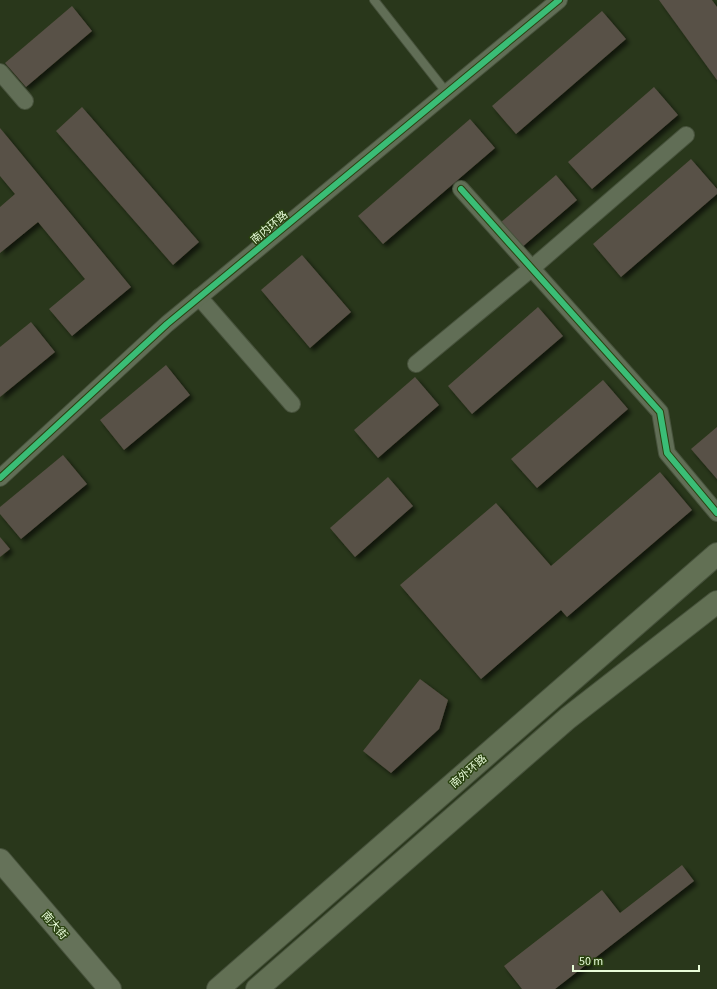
<svg xmlns="http://www.w3.org/2000/svg" width="717" height="989" viewBox="0 0 717 989" font-family="'Source Sans 3','Noto Sans SC',sans-serif">
<style>
.building{fill:#595146;filter:url(#shadow)}
.lines{fill:none;stroke-linecap:round;stroke-linejoin:round}
.service-casing{stroke:#47523c;stroke-width:10}
.minor-casing{stroke:#47523c;stroke-width:18}
.secondary-casing{stroke:#47523c;stroke-width:24}
.trunk-casing{stroke:#47523c;stroke-width:24}
.service{stroke:#616e56;stroke-width:8}
.minor{stroke:#616e56;stroke-width:16}
.secondary{stroke:#657259;stroke-width:22}
.trunk{stroke:#627054;stroke-width:22}
.cycleway-casing{stroke:#2a4210;stroke-width:8}
.cycleway{stroke:#3abd76;stroke-width:6}
.labels{text-anchor:middle;stroke-width:3;stroke-linejoin:round;paint-order:stroke}
.street-label{font-size:11px;fill:#e8fcd9;stroke:#2a4210}
</style>
<defs>
<filter id="shadow"><feDropShadow dx="3.5" dy="3.5" stdDeviation="2" flood-color="#0009"/></filter>
</defs>
<rect width="100%" height="100%" fill="#29371b"/>
<g class="building">
<path d="M 659,0 L 712,0 L 717,7 L 717,80 Z"/>
<path d="M 72,6 L 92,31 L 26,87 L 5,63 Z"/>
<path d="M 602,11 L 626,39 L 516,134 L 492,106 Z"/>
<path d="M 654,87 L 678,115 L 592,189 L 568,162 Z"/>
<path d="M 82,107 L 199,242 L 173,265 L 56,131 Z"/>
<path d="M 470,119 L 495,148 L 383,244 L 358,216 Z"/>
<path d="M 0,128 L 131,287 L 72,336 L 49,309 L 85,279 L 38,222 L 0,253 L 0,207 L 15,194 L 0,176 Z"/>
<path d="M 691,159 L 717,189 L 717,194 L 621,277 L 593,244 Z"/>
<path d="M 556,175 L 577,200 L 521,248 L 500,223 Z"/>
<path d="M 302,255 L 351,312 L 310,348 L 261,290 Z"/>
<path d="M 538,307 L 563,336 L 472,414 L 448,386 Z"/>
<path d="M 31,322 L 55,352 L 0,397 L 0,347 Z"/>
<path d="M 166,365 L 190,395 L 124,450 L 100,420 Z"/>
<path d="M 415,377 L 439,405 L 378,458 L 354,430 Z"/>
<path d="M 603,380 L 628,409 L 537,488 L 511,459 Z"/>
<path d="M 717,427 L 717,479 L 691,449 Z"/>
<path d="M 63,455 L 87,484 L 21,539 L 0,514 L 0,507 Z"/>
<path d="M 660,472 L 692,510 L 567,617 L 561,610 L 481,679 L 400,585 L 496,503 L 551,566 Z"/>
<path d="M 388,477 L 413,506 L 355,557 L 330,528 Z"/>
<path d="M 0,537 L 10,549 L 0,557 Z"/>
<path d="M 420,679 L 448,700 L 439,729 L 391,773 L 363,751 Z"/>
<path d="M 682,865 L 694,881 L 555,989 L 522,989 L 504,966 L 602,890 L 620,913 Z"/>
</g>
<g class="lines">
<g class="service-casing">
<path id="service" d="M 374,0 L 447,93"/>
</g>
<g class="minor-casing">
<g id="minor">
<path d="M 0,72 L 25,101"/>
<path d="M 461,189 L 660,412 L 667,453 L 717,513"/>
<path d="M 199,297 L 292,404"/>
<path d="M 416,364 L 532,268 L 686,135"/>
<path d="M 0,478 L 167,324 L 559,0"/>
</g>
</g>
<g class="secondary-casing">
<path id="secondary" d="M 0,860 L 110,989"/>
</g>
<g class="trunk-casing">
<g id="trunk">
<path d="M 218,989 L 717,554"/>
<path d="M 257,989 L 568,718 L 717,602"/>
</g>
</g>
<use href="#service" class="service"/>
<use href="#minor" class="minor"/>
<use href="#secondary" class="secondary"/>
<use href="#trunk" class="trunk"/>
<g class="cycleway-casing">
<g id="cycleway">
<path d="M 461,189 L 660,412 L 667,453 L 717,513"/>
<path d="M 0,478 L 167,324 L 559,0"/>
</g>
</g>
<use href="#cycleway" class="cycleway"/>
</g>
<g class="labels">
<g class="street-label">
<text transform="translate(269 227) rotate(-40)" y="4">南内环路</text>
<text transform="translate(468 771) rotate(-41)" y="4">南外环路</text>
<text transform="translate(55 925) rotate(49)" y="4">南大街</text>
</g>
</g>
<path d="M573 965v6h126v-6" fill="none" stroke="#e8fcd9" stroke-width="2"/>
<text x="579" y="965" font-size="12" fill="#e8fcd9" stroke="#2a4210" stroke-width="3" paint-order="stroke">50 m</text>
</svg>
